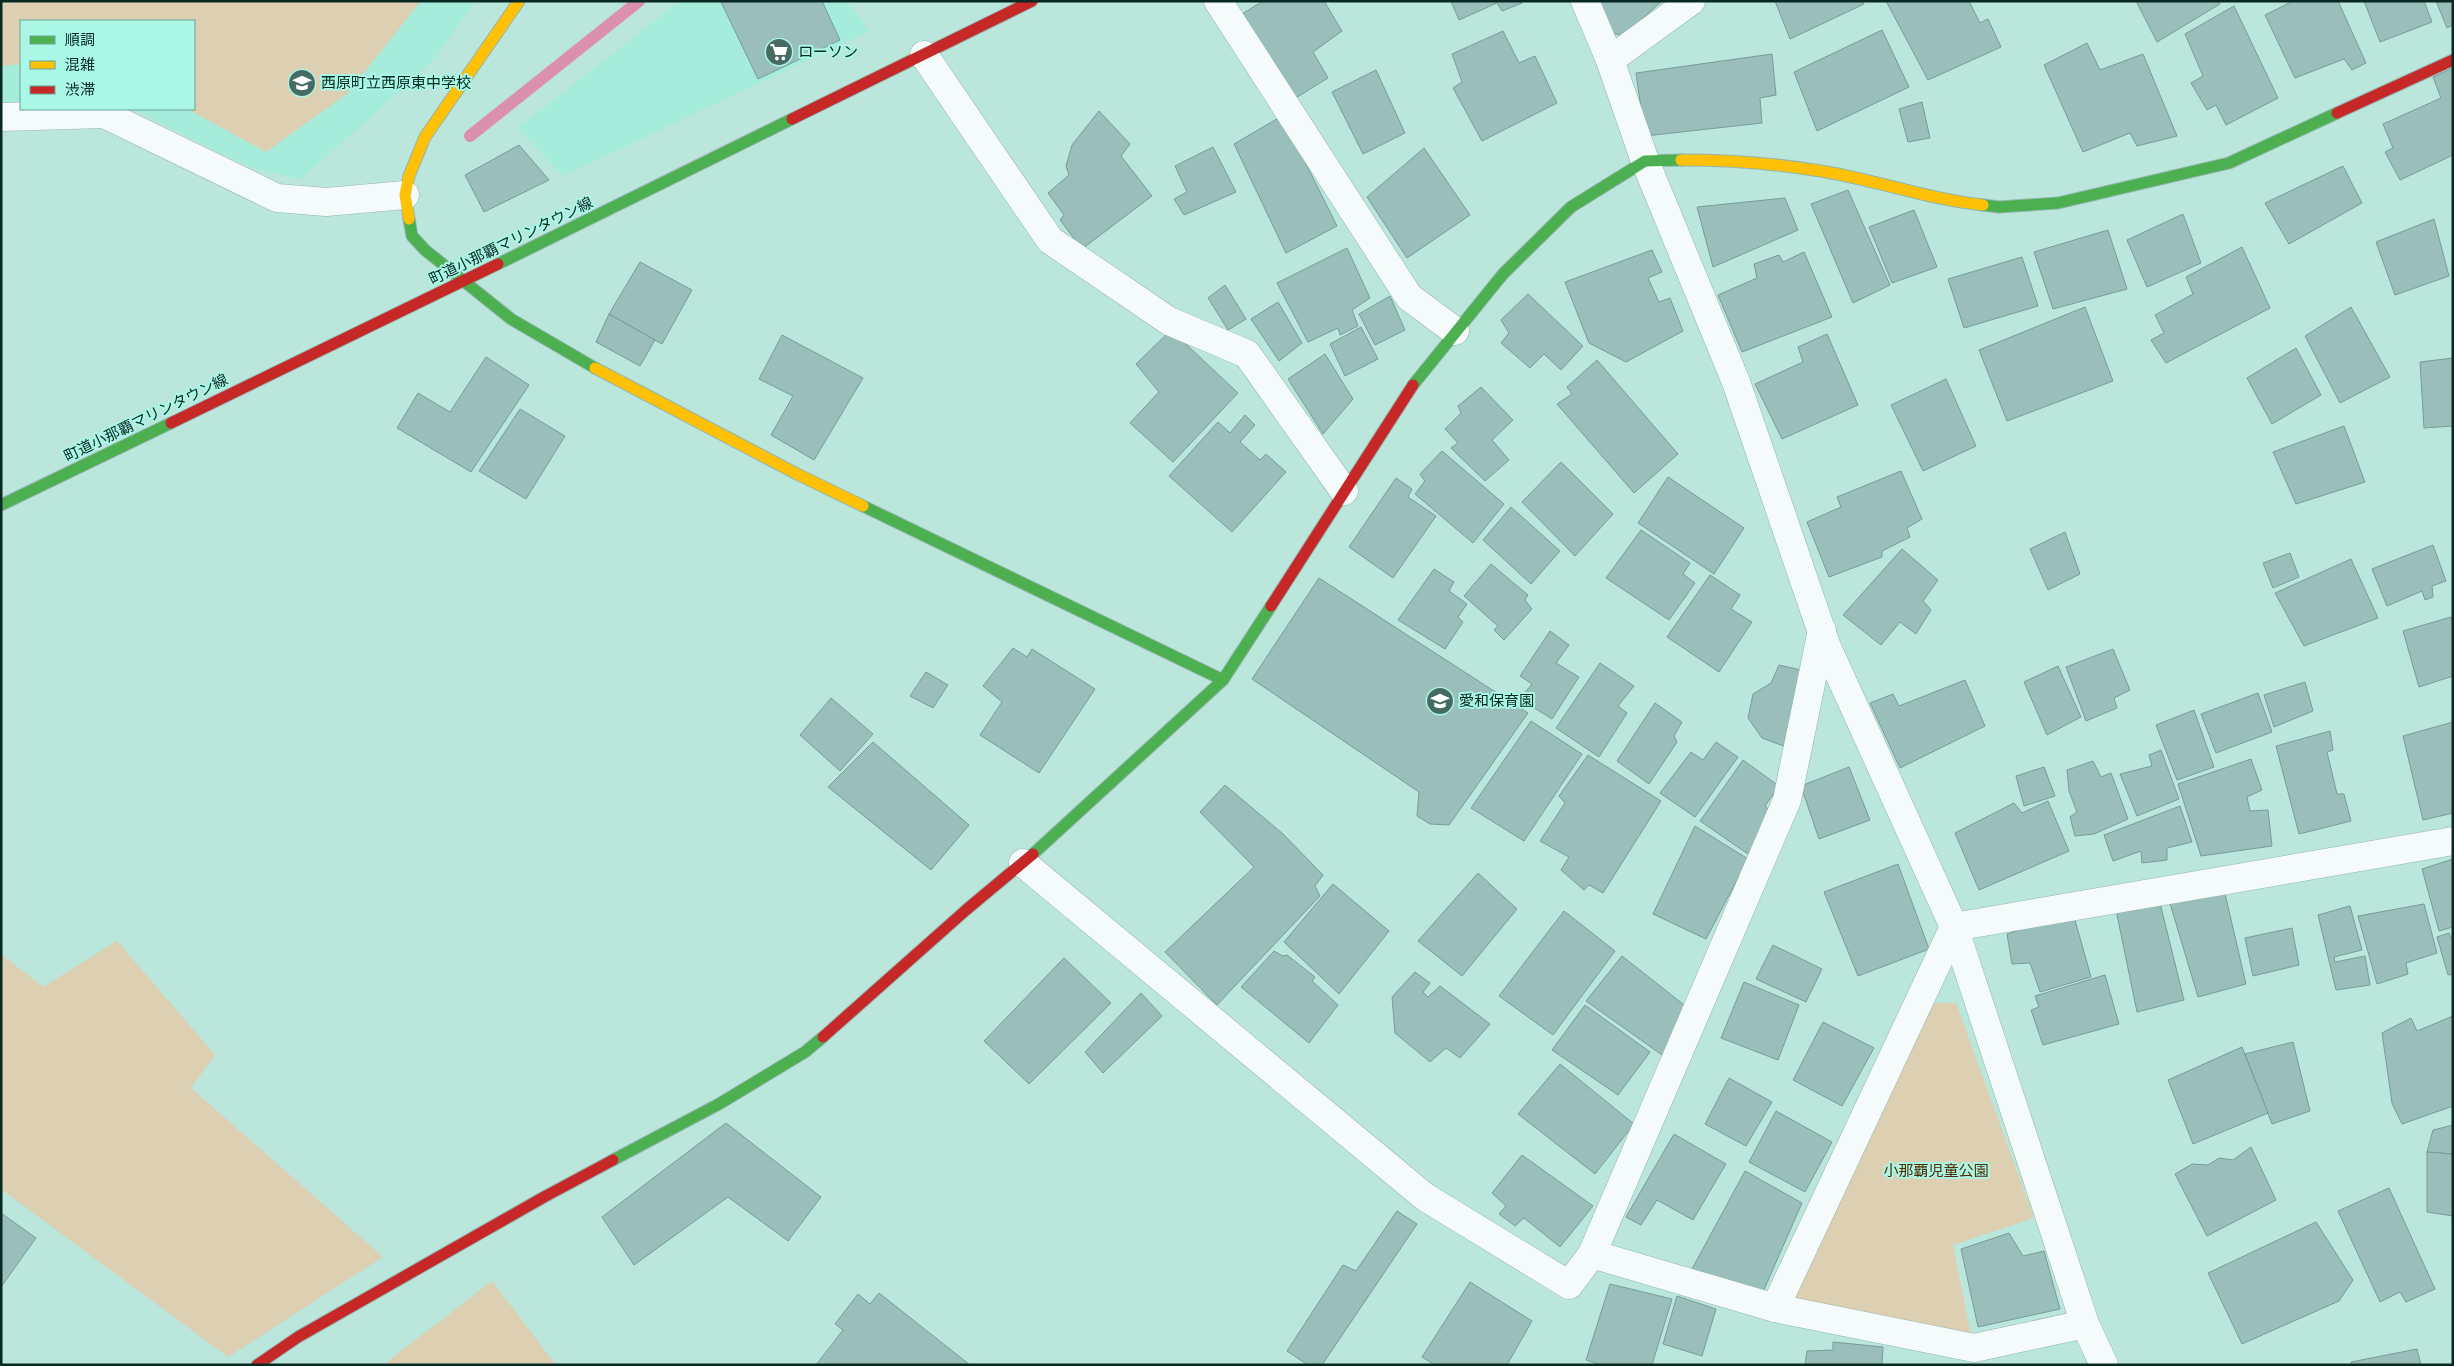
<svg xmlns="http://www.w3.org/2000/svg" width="2454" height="1366" viewBox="0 0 2454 1366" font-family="Overpass,'Noto Sans JP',sans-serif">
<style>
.built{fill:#a6ecdb}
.green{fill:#dccfb2}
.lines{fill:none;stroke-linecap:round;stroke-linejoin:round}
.stream{stroke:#dc90b0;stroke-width:12}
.building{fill:#9abeb9;stroke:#779c98}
.street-casing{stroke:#92b5ad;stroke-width:29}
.fast-casing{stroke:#92b5ad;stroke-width:13}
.slow-casing{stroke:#92b5ad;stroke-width:13}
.jam-casing{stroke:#92b5ad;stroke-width:13}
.street{stroke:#f5fbfa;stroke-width:28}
.fast{stroke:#4caf50;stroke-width:11}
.slow{stroke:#ffc107;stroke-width:11}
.jam{stroke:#c62828;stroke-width:11}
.labels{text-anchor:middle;stroke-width:4;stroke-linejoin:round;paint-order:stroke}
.poi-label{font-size:15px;fill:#072922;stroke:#a9f7e4;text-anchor:start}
.street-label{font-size:15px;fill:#072922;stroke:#a9f7e4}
.park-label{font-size:15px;fill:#532902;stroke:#a9f7e4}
</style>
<rect width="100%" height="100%" fill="#bae6db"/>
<g class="built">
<path d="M 1,1 L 476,1 L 431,63 L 301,179 L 252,168 L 133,109 L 194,109 L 194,21 L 21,21 L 21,102 L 1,103 Z"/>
<path d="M 680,1 L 847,1 L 869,31 L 563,176 L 518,128 Z"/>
</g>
<g class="green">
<path d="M 1,1 L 421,1 L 348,93 L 266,152 L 187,109 L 194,109 L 194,21 L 21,21 L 21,64 L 1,66 Z"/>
<path d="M 117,941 L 215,1055 L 191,1088 L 383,1257 L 228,1357 L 1,1189 L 1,954 L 43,987 Z"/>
<path d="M 1932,1003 L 1956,1003 L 2034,1218 L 1953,1245 L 1971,1335 L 1789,1300 Z"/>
<path d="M 492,1281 L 556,1365 L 383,1365 Z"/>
</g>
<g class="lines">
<path class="stream" d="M 470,136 L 639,1"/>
</g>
<g class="building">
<path d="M 822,1 L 840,40 L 758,79 L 721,2 Z"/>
<path d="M 1263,1 L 1324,1 L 1342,31 L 1313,52 L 1328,78 L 1294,99 L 1242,14 Z"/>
<path d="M 1451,1 L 1522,1 L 1522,3 L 1502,11 L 1497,3 L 1459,20 Z"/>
<path d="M 1592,1 L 1662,1 L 1623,36 L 1603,30 Z"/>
<path d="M 1775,1 L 1862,1 L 1864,4 L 1790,39 Z"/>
<path d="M 1886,1 L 1969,1 L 1980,23 L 1988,19 L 2001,47 L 1928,80 Z"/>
<path d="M 2136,1 L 2218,1 L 2220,4 L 2157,42 Z"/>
<path d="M 2293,1 L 2338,1 L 2366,63 L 2352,70 L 2344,59 L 2295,78 L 2265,15 Z"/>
<path d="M 2364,1 L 2424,1 L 2432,22 L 2380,42 Z"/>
<path d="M 2436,1 L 2453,1 L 2453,25 L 2447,28 Z"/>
<path d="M 2234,6 L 2278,98 L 2226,125 L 2216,105 L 2207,110 L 2191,83 L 2203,76 L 2185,34 Z"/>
<path d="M 1882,30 L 1909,87 L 1817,131 L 1794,72 Z"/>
<path d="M 1503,31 L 1519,63 L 1535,56 L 1557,103 L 1482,141 L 1453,88 L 1462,82 L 1452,54 Z"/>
<path d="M 2087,43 L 2100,70 L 2143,54 L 2177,136 L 2137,146 L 2130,133 L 2083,152 L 2044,65 Z"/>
<path d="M 1772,54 L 1776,95 L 1760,98 L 1762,123 L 1645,136 L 1636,73 Z"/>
<path d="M 2453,68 L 2453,155 L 2400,180 L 2385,152 L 2393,148 L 2383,124 L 2441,98 L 2433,77 Z"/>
<path d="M 1376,70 L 1405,133 L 1363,154 L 1332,92 Z"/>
<path d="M 1922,102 L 1930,138 L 1908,142 L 1899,109 Z"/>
<path d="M 1099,111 L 1130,144 L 1121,156 L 1152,196 L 1082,249 L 1060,220 L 1064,215 L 1048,193 L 1069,175 L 1066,166 L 1072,145 Z"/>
<path d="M 1282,116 L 1337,226 L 1286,253 L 1234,144 Z"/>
<path d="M 519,145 L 549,180 L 484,212 L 465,175 Z"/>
<path d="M 1213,147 L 1236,192 L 1184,215 L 1174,199 L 1187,192 L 1175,166 Z"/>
<path d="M 1424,148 L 1470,215 L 1407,258 L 1367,197 Z"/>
<path d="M 2343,166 L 2362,203 L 2289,244 L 2265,203 Z"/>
<path d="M 1848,190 L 1890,285 L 1853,303 L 1811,204 Z"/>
<path d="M 1785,198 L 1798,230 L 1713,267 L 1697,207 Z"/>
<path d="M 1914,210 L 1937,267 L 1892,283 L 1869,227 Z"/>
<path d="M 2183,214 L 2201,263 L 2147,287 L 2127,240 Z"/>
<path d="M 2434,219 L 2449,276 L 2395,295 L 2376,242 Z"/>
<path d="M 2108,230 L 2127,289 L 2053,309 L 2034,252 Z"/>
<path d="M 2242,247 L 2270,308 L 2166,363 L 2151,340 L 2164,333 L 2155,315 L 2193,294 L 2186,277 Z"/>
<path d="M 1347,248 L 1370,298 L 1352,310 L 1358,326 L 1340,335 L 1338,328 L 1308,342 L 1277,283 Z"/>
<path d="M 1652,250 L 1662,272 L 1648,278 L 1659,302 L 1670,298 L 1683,331 L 1626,362 L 1589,343 L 1565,282 Z"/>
<path d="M 1804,252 L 1832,317 L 1742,352 L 1718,295 L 1757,278 L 1754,264 L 1779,255 L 1783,262 Z"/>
<path d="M 2022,257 L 2038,306 L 1964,328 L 1948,279 Z"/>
<path d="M 640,262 L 692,290 L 662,344 L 609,314 Z"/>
<path d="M 1225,285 L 1246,319 L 1228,330 L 1208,298 Z"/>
<path d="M 1528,294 L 1583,346 L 1561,370 L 1544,354 L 1530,368 L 1501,343 L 1509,333 L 1501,320 Z"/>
<path d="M 1390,296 L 1405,330 L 1375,345 L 1359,314 Z"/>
<path d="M 1278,302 L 1302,343 L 1279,361 L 1251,319 Z"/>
<path d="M 2085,307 L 2113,381 L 2007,421 L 1979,350 Z"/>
<path d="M 2351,307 L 2390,377 L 2340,403 L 2305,336 Z"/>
<path d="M 609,314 L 655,340 L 640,366 L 596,342 Z"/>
<path d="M 1361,327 L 1378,359 L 1345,376 L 1330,344 Z"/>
<path d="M 1171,330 L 1238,393 L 1173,462 L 1130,423 L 1159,392 L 1136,364 Z"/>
<path d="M 1827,334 L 1858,405 L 1782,439 L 1755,384 L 1803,362 L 1798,347 Z"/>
<path d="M 782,335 L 863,378 L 814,460 L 771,435 L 793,396 L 759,379 Z"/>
<path d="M 2296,348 L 2321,395 L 2272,424 L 2247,378 Z"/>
<path d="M 1325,354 L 1353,399 L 1323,434 L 1288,379 Z"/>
<path d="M 486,357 L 529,385 L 471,472 L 397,428 L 418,393 L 450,412 Z"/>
<path d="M 2453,358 L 2453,426 L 2424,428 L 2420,362 Z"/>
<path d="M 1597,360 L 1678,454 L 1634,493 L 1557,404 L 1572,394 L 1567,387 Z"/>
<path d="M 1946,379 L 1976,446 L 1923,471 L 1891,405 Z"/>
<path d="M 1481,387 L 1513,420 L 1492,440 L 1509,460 L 1485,481 L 1451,448 L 1458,443 L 1445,429 L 1461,413 L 1458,406 Z"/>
<path d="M 520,409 L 565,436 L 526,499 L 479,471 Z"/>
<path d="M 1245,415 L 1255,425 L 1240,442 L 1260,460 L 1266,454 L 1286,472 L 1232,532 L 1169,476 L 1218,422 L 1230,433 Z"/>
<path d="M 2344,426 L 2365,482 L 2296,504 L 2273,452 Z"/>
<path d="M 1442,451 L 1504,504 L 1473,543 L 1415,494 L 1425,481 L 1420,474 Z"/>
<path d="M 1561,462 L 1613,514 L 1575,556 L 1522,502 Z"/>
<path d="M 1901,471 L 1922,519 L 1907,528 L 1910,537 L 1882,551 L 1882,557 L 1829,577 L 1807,522 L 1841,507 L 1837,497 Z"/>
<path d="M 1668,477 L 1744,528 L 1714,574 L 1638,523 Z"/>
<path d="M 1396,478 L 1412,489 L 1408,497 L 1436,516 L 1393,578 L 1349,547 Z"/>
<path d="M 1511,507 L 1560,551 L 1531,584 L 1483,540 Z"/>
<path d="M 1641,530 L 1690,563 L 1683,574 L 1695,583 L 1669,620 L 1606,578 Z"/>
<path d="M 2065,532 L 2080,574 L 2048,590 L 2030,549 Z"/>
<path d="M 2433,545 L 2446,581 L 2432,586 L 2433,597 L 2425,600 L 2422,591 L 2387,606 L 2372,569 Z"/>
<path d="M 1902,549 L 1938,580 L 1923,601 L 1931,610 L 1916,634 L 1900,622 L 1881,645 L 1843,615 Z"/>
<path d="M 2290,553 L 2299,577 L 2273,588 L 2263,563 Z"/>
<path d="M 2351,559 L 2378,618 L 2304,646 L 2275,593 Z"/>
<path d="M 1491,564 L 1528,595 L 1525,600 L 1532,609 L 1504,640 L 1494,630 L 1498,626 L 1464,596 Z"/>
<path d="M 1434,569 L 1454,582 L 1449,591 L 1467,604 L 1458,617 L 1463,622 L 1445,649 L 1398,620 Z"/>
<path d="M 1710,575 L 1740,595 L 1731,609 L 1752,622 L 1719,672 L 1667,637 Z"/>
<path d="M 1319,578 L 1528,713 L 1449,825 L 1430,824 L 1417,816 L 1419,792 L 1252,679 Z"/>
<path d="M 2451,617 L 2453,624 L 2453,676 L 2419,687 L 2403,631 Z"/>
<path d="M 1550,631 L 1569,645 L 1556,663 L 1579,677 L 1552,719 L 1520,699 L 1532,684 L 1520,676 Z"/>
<path d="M 1013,648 L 1027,657 L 1032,649 L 1095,689 L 1039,773 L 980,735 L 1002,702 L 983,686 Z"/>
<path d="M 2113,649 L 2130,690 L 2114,698 L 2117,708 L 2086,721 L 2066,667 Z"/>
<path d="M 1600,663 L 1634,686 L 1618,706 L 1627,713 L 1599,757 L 1556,728 Z"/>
<path d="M 1779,665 L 1805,671 L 1789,748 L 1762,738 L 1748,718 L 1753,694 L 1771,683 Z"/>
<path d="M 2058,666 L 2081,717 L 2047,735 L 2024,682 Z"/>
<path d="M 926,672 L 948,685 L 933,708 L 910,696 Z"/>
<path d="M 1965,680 L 1985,726 L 1900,768 L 1870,703 L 1893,694 L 1899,706 Z"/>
<path d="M 2305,682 L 2313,711 L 2274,727 L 2264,695 Z"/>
<path d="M 2258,693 L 2272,732 L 2216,753 L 2201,714 Z"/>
<path d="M 831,698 L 873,734 L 840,771 L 800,735 Z"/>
<path d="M 1655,703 L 1682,722 L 1674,736 L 1677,742 L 1649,784 L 1617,761 Z"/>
<path d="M 2194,710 L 2214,767 L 2177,780 L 2156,725 Z"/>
<path d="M 1531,721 L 1582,754 L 1524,841 L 1471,808 Z"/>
<path d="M 2453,722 L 2453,813 L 2423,820 L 2403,736 Z"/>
<path d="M 2330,731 L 2333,750 L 2327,752 L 2337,794 L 2344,794 L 2351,821 L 2299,834 L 2276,746 Z"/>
<path d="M 873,742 L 969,825 L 931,870 L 828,787 Z"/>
<path d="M 1716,742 L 1738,757 L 1695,817 L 1660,793 L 1691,752 L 1703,760 Z"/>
<path d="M 2161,750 L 2179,799 L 2137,816 L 2120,774 L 2152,766 L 2149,755 Z"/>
<path d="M 1588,755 L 1661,801 L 1603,893 L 1589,885 L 1584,890 L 1561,870 L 1569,857 L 1540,841 L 1565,803 L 1559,796 Z"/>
<path d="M 2251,759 L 2262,790 L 2247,797 L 2250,811 L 2268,810 L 2272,846 L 2201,856 L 2178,784 Z"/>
<path d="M 1743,760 L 1779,786 L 1765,806 L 1775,815 L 1748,854 L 1700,821 Z"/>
<path d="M 2093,761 L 2101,777 L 2111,773 L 2128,819 L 2094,834 L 2075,836 L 2070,817 L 2077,812 L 2069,791 L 2067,770 Z"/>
<path d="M 1849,767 L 1870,820 L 1819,839 L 1801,786 Z"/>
<path d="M 2044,767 L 2055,796 L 2024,806 L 2016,776 Z"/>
<path d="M 1225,785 L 1283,834 L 1323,875 L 1315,886 L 1320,896 L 1217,1005 L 1165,952 L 1254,867 L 1200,812 Z"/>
<path d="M 2048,801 L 2069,851 L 1979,890 L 1955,833 L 2014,803 L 2022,813 Z"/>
<path d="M 2180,806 L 2192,842 L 2167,848 L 2167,860 L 2142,863 L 2141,851 L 2113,861 L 2104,835 Z"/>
<path d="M 1695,826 L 1748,859 L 1706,939 L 1653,914 Z"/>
<path d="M 2453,859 L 2453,927 L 2439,931 L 2422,869 Z"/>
<path d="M 1898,864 L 1929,949 L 1858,976 L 1824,892 Z"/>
<path d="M 1478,873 L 1517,909 L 1462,976 L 1418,941 Z"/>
<path d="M 1333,884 L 1389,931 L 1339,994 L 1284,942 Z"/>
<path d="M 2223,885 L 2246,984 L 2198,997 L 2169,900 Z"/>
<path d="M 2158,895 L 2184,1000 L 2137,1012 L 2115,905 Z"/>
<path d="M 2424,904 L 2437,953 L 2406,963 L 2408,974 L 2377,984 L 2358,916 Z"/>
<path d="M 2350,906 L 2362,950 L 2334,957 L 2335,962 L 2365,956 L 2370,985 L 2336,990 L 2318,915 Z"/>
<path d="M 1564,911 L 1615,951 L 1553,1035 L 1499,996 Z"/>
<path d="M 2073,913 L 2091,977 L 2040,992 L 2030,963 L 2012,964 L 2007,934 Z"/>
<path d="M 2292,928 L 2299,965 L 2253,976 L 2245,938 Z"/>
<path d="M 2449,933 L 2453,942 L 2453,974 L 2448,975 L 2437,937 Z"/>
<path d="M 1773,945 L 1822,969 L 1806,1002 L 1756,979 Z"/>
<path d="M 1274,951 L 1283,956 L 1287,955 L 1315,977 L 1312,981 L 1338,1005 L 1309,1043 L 1241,987 Z"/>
<path d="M 1622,956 L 1688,1008 L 1662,1055 L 1586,1001 Z"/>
<path d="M 1064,958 L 1111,1003 L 1029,1084 L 984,1041 Z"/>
<path d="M 1415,972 L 1430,983 L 1423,992 L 1428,997 L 1440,986 L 1490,1024 L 1460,1058 L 1446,1048 L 1430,1062 L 1395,1033 L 1392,997 Z"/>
<path d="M 2105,975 L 2119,1024 L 2043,1045 L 2031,1010 L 2039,1007 L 2035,996 Z"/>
<path d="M 1744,982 L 1799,1005 L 1778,1060 L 1721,1038 Z"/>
<path d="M 1141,993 L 1162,1016 L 1103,1073 L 1085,1052 Z"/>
<path d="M 1585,1005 L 1650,1052 L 1618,1095 L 1552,1050 Z"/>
<path d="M 2453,1016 L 2453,1106 L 2402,1124 L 2392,1103 L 2382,1033 L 2411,1018 L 2417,1031 Z"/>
<path d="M 1823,1022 L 1874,1048 L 1842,1106 L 1793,1080 Z"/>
<path d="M 2293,1042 L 2310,1111 L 2272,1124 L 2245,1054 Z"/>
<path d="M 2242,1047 L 2268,1113 L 2193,1144 L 2168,1080 Z"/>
<path d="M 1560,1064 L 1634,1124 L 1595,1174 L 1518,1114 Z"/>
<path d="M 1729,1078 L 1772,1102 L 1746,1146 L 1705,1124 Z"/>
<path d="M 1776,1111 L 1832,1142 L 1805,1192 L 1749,1162 Z"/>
<path d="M 726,1123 L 821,1197 L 788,1241 L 728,1197 L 634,1265 L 602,1217 Z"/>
<path d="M 2453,1125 L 2453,1154 L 2427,1152 L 2433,1130 Z"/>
<path d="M 1674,1134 L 1726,1164 L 1693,1220 L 1657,1200 L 1641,1225 L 1626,1217 Z"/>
<path d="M 2251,1147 L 2276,1200 L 2207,1236 L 2175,1174 L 2192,1164 L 2208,1165 L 2219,1158 L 2233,1160 Z"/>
<path d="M 2427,1152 L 2453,1154 L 2453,1216 L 2427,1212 Z"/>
<path d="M 1522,1155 L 1593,1206 L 1560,1247 L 1524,1218 L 1515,1226 L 1499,1214 L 1506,1206 L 1492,1193 Z"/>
<path d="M 1745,1171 L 1802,1203 L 1763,1292 L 1692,1269 Z"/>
<path d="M 2389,1188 L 2435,1289 L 2406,1302 L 2400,1292 L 2380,1302 L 2338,1211 Z"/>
<path d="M 1397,1211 L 1417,1224 L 1322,1365 L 1308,1365 L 1287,1351 L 1343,1265 L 1356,1271 Z"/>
<path d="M 1,1213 L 36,1238 L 1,1287 Z"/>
<path d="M 2316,1222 L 2353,1280 L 2339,1301 L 2242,1344 L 2208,1273 Z"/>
<path d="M 2009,1233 L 2023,1256 L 2044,1251 L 2060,1309 L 1978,1327 L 1961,1249 Z"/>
<path d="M 1470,1282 L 1532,1321 L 1507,1365 L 1435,1365 L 1422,1357 Z"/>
<path d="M 1610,1284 L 1672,1299 L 1652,1365 L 1602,1365 L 1586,1360 Z"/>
<path d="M 879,1293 L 970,1365 L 816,1365 L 843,1330 L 835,1324 L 858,1294 L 870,1304 Z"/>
<path d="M 1677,1296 L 1716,1309 L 1702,1356 L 1663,1344 Z"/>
<path d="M 1833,1342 L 1883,1347 L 1882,1365 L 1805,1365 L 1807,1351 L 1833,1350 Z"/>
<path d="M 2417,1349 L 2421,1365 L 2352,1365 L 2351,1362 Z"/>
</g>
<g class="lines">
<g class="street-casing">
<g id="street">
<path d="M 1218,1 L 1409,297 L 1455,331"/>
<path d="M 1585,1 L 1610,60 L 1645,161 L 1736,382 L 1827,647 L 1954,927 L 2085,1324 L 2104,1365"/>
<path d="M 924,55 L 1050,240 L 1169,321 L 1247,354 L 1344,491"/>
<path d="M 1610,60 L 1691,1"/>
<path d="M 1,117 L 104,114 L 277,198 L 326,202 L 405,195"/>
<path d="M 1023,863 L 1425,1197 L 1569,1285 L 1592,1254 L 1775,1308 L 1974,1348 L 2085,1324"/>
<path d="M 1954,927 L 2453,841"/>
<path d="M 1592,1254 L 1787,800 L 1822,630"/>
<path d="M 1775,1308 L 1954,927"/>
</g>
</g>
<g class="fast-casing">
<g id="fast">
<path d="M 1983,205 L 1999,207 L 2058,203 L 2229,163 L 2337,113"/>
<path d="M 409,219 L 412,236 L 425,250 L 511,319 L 595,368"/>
<path d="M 498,264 L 792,119"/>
<path d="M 1413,385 L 1503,274 L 1571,207 L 1645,161 L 1681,160"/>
<path d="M 1,505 L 171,423"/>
<path d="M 863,506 L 1223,680"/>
<path d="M 1033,854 L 1223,680 L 1271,606"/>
<path d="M 613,1160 L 719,1104 L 805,1052 L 823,1037"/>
</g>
</g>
<g class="slow-casing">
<g id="slow">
<path d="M 1681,160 C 1725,160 1770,163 1814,170 C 1871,178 1925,199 1983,205"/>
<path d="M 409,219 L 405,195 L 409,176 L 425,137 L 519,1"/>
<path d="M 595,368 L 797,474 L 863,506"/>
</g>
</g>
<g class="jam-casing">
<g id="jam">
<path d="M 2337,113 L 2453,60"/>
<path d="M 792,119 L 1032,1"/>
<path d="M 171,423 L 498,264"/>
<path d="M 1271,606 L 1413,385"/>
<path d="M 823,1037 L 966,910 L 1033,854"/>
<path d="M 257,1365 L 298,1337 L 544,1197 L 613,1160"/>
</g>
</g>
<use href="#street" class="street"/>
<use href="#fast" class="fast"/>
<use href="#slow" class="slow"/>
<use href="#jam" class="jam"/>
</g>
<defs>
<g id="supermarket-disc" transform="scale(1.4375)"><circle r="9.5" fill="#466b63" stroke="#a9f7e4"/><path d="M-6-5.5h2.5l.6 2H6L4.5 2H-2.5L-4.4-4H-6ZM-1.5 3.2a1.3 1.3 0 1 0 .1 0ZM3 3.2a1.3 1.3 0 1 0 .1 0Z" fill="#fff"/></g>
<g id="school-disc" transform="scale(1.4375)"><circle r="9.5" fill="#466b63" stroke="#a9f7e4"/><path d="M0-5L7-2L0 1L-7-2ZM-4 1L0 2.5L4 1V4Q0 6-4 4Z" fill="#fff"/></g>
</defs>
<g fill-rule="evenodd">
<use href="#supermarket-disc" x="779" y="52"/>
<use href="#school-disc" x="302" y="83"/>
<use href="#school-disc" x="1440" y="701"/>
</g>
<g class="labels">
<g class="poi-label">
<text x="798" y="57">ローソン</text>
<text x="321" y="88">西原町立西原東中学校</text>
<text x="1459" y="706">愛和保育園</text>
</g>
<g class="street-label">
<text transform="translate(511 241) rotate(-26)" y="5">町道小那覇マリンタウン線</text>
<text transform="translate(146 418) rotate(-26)" y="5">町道小那覇マリンタウン線</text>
</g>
<g class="park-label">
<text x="1936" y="1176">小那覇児童公園</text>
</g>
</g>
<rect width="2454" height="1366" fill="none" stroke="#072922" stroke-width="5"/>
<rect x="20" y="20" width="175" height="90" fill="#a9f7e4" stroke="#68a596"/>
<rect x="30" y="36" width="25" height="8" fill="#4caf50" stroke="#68a596"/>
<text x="65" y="45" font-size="15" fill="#072922">順調</text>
<rect x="30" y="61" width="25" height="8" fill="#ffc107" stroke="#68a596"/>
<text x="65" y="70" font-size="15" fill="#072922">混雑</text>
<rect x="30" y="86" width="25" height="8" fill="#c62828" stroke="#68a596"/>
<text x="65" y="95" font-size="15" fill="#072922">渋滞</text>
</svg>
